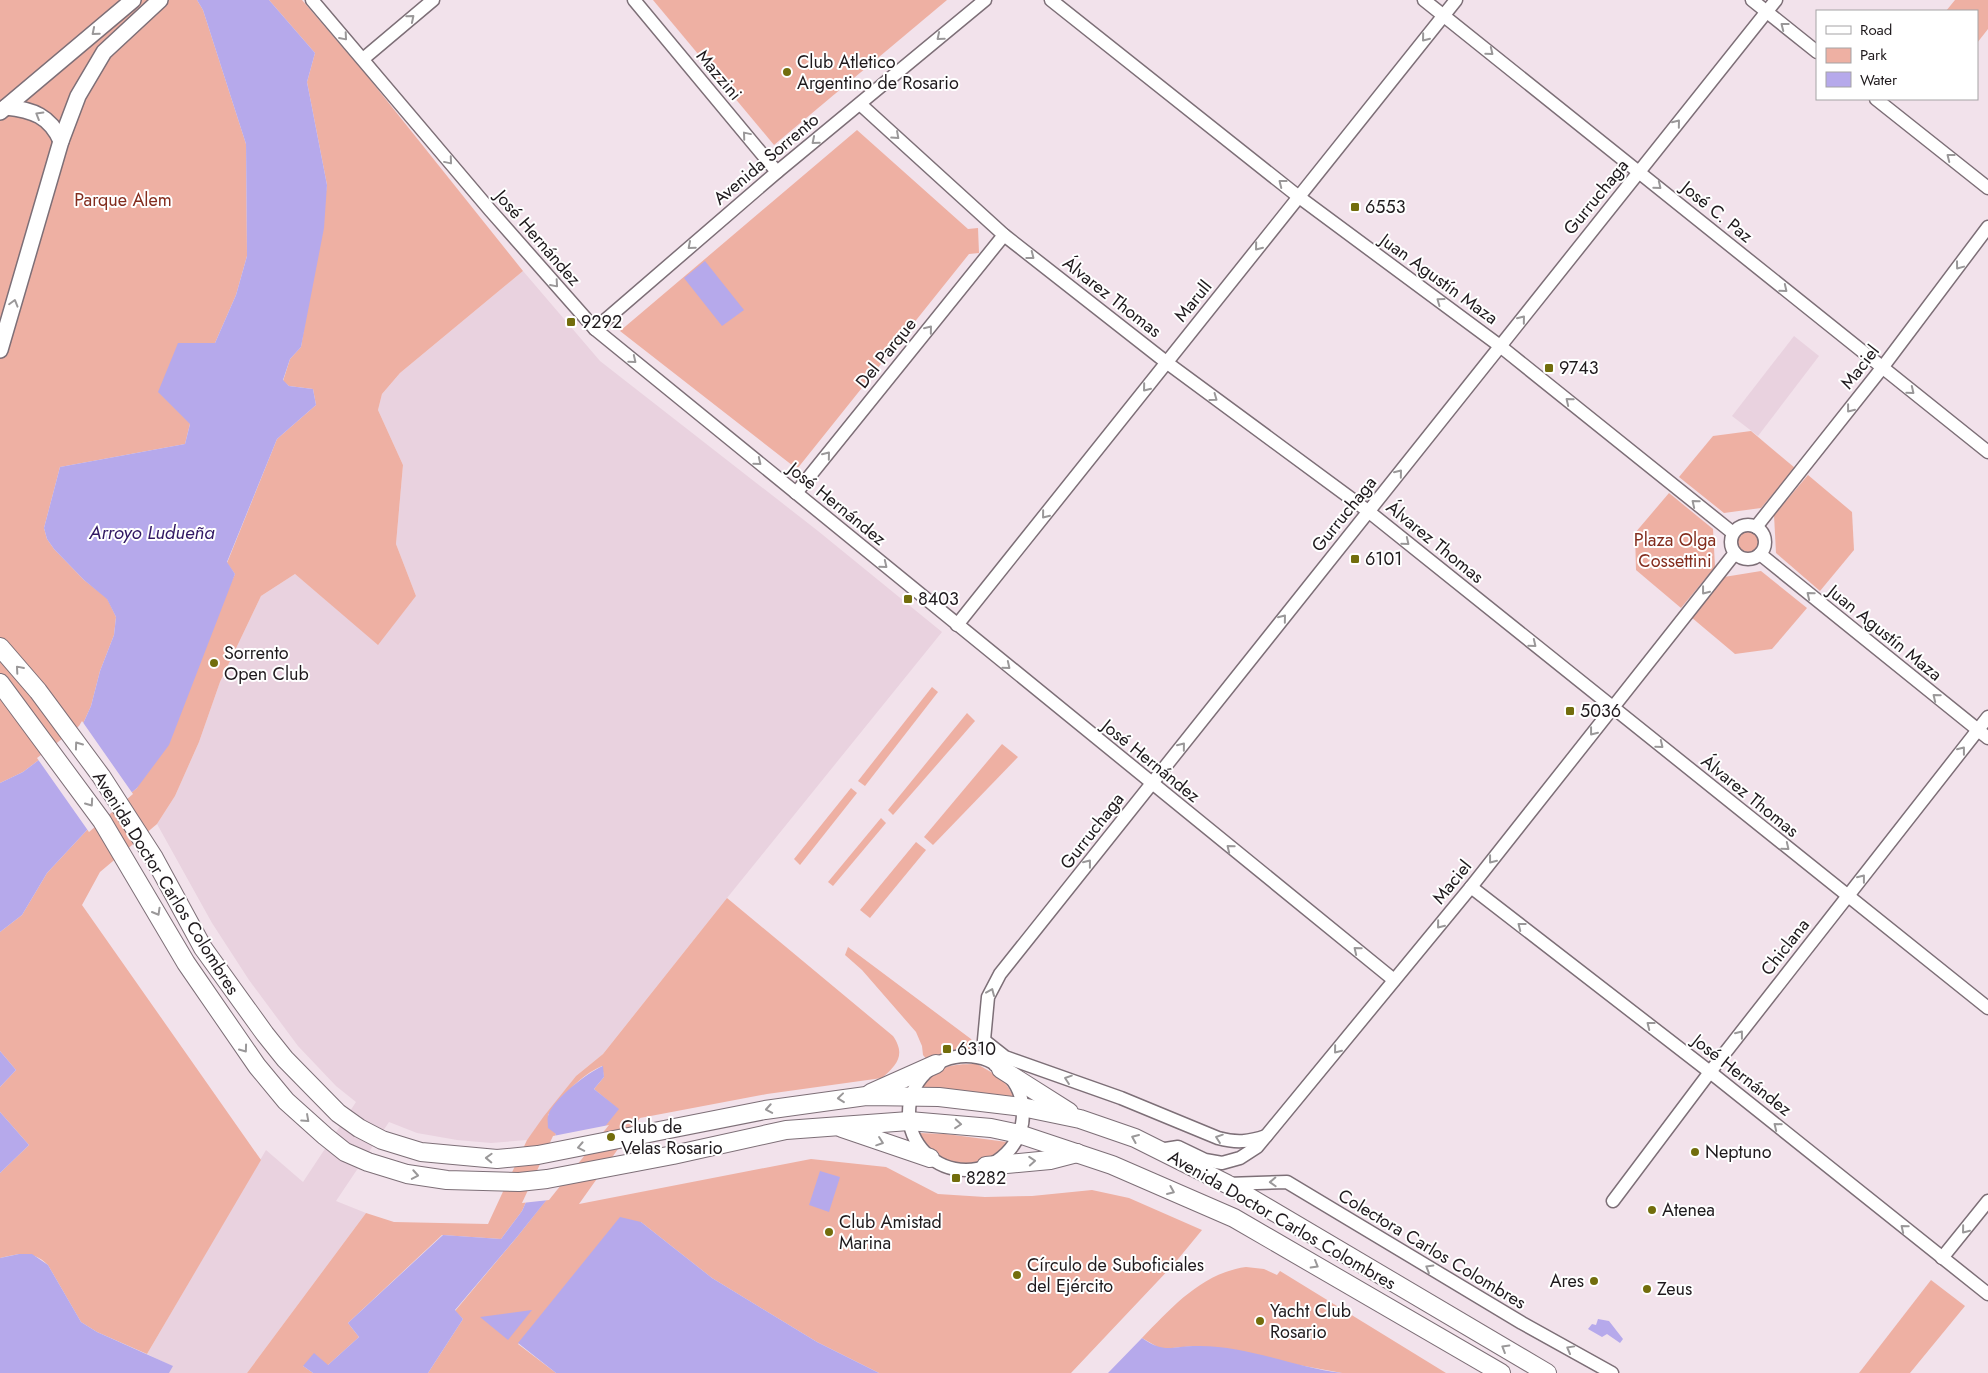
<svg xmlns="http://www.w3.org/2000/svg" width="1988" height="1373" viewBox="0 0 1988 1373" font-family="Jost,sans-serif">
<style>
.built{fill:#e9d2df}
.green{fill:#eeb0a3}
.water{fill:#b6a9eb}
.pier{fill:#f2e2eb}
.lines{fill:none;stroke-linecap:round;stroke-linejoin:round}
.minor-casing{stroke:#7d6f77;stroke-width:15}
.tertiary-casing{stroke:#7d6f77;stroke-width:18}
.secondary-casing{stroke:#7d6f77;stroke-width:20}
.minor{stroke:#fff;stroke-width:12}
.tertiary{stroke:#fff;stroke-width:15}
.secondary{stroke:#fff;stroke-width:18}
.oneway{stroke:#9a9899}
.poi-dot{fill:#726d0c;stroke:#fff;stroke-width:2}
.labels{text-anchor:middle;stroke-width:4;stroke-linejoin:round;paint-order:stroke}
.poi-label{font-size:18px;fill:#1f1a1d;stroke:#fff;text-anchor:start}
.street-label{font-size:18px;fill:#1f1a1d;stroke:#fff}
.park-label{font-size:18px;fill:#832c1d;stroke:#fff}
.water-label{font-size:19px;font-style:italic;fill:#311863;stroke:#fff}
</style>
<rect width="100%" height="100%" fill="#f2e2eb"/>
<g class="built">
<path d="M 523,271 L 600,361 L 818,531 L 942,632 L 727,898 L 603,1054 L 576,1076 L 527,1140 L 491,1143 L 457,1140 L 417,1133 L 389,1122 L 336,1201 L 366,1213 L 247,1373 L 169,1373 L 172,1366 L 147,1354 L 266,1150 L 303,1182 L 356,1102 L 336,1086 L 298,1046 L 249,980 L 212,923 L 157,824 L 175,796 L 199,742 L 220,682 L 261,596 L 295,574 L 378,644 L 416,596 L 396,544 L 403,465 L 378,410 L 382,394 L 400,373 Z"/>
<path d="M 1794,336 L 1819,356 L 1758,436 L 1732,416 Z"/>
</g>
<g class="green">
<path d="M 0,0 L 197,0 L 203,10 L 246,144 L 247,256 L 236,295 L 215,343 L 178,343 L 190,424 L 185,444 L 60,467 L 44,528 L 47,539 L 54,549 L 84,580 L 107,598 L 116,617 L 114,635 L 100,671 L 91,706 L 81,728 L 23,772 L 0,783 Z"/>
<path d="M 269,0 L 302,0 L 364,72 L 523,271 L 400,373 L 382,394 L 378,410 L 403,465 L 396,544 L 416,596 L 378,645 L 295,574 L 261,596 L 220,682 L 199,742 L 175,796 L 157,824 L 100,872 L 82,905 L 261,1160 L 147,1354 L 97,1332 L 81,1322 L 48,1265 C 33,1250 20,1253 0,1258 L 0,1173 L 29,1145 L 0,1112 L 0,1087 L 16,1070 L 0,1051 L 0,932 L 22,915 L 47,873 L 87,830 L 137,788 L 235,574 L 227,563 L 277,439 L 316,405 L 313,389 L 289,386 L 283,381 L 290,359 L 301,347 L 327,185 L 307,82 L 315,53 Z"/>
<path d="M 653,0 L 947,0 L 774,145 Z"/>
<path d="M 1955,0 L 1988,0 L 1988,29 L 1977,43 L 1977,11 L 1946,11 Z"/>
<path d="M 857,130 L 968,229 L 978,228 L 979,253 L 969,254 L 797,469 L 620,331 Z"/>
<path d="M 1751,431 L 1795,468 L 1761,508 L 1724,513 L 1679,477 L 1713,436 Z"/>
<path d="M 1808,475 L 1852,512 L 1854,550 L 1820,591 L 1776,553 L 1774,515 Z"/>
<path d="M 1669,493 L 1713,529 L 1715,567 L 1681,608 L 1636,570 L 1635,533 Z"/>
<circle cx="1748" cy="541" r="11"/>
<path d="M 1761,571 L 1807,608 L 1772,649 L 1735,654 L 1691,617 L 1724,577 Z"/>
<path d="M 932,687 L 938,692 L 865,786 L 858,781 Z"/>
<path d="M 967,713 L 975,721 L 893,815 L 888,810 Z"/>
<path d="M 1002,744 L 1018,757 L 933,845 L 924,837 Z"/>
<path d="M 851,788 L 857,793 L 800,865 L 794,859 Z"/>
<path d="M 881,818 L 886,823 L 833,886 L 828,882 Z"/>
<path d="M 916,842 L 926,850 L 870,918 L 860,910 Z"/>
<path d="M 727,898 L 893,1036 C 906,1055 897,1065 882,1078 L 767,1094 L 640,1118 L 579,1204 L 811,1159 L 886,1167 L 938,1194 L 985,1197 L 1032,1196 L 1092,1190 L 1129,1198 L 1202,1230 L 1174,1264 L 1071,1373 L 879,1373 L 817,1342 L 712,1278 L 641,1222 L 518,1344 L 556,1373 L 428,1373 L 463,1319 L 455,1311 L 517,1237 L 618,1109 L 594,1089 L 604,1077 L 602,1066 C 579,1076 563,1096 548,1115 L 556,1134 L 522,1211 L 501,1239 L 442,1235 L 348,1323 L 359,1337 L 328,1365 L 303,1366 L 313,1373 L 247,1373 L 366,1213 L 394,1222 L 488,1224 L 527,1140 L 544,1116 L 576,1076 L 603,1054 Z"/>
<path d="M 848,947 L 971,1039 L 978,1050 L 946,1053 L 928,1061 L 923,1055 L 922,1046 L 916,1032 L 862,970 L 845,955 Z"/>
<path d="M 977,1064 L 1003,1079 L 1016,1100 L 919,1089 C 937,1066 949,1064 977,1064 Z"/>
<path d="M 919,1133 L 946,1134 L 1007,1142 C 1004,1166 960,1169 943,1159 C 932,1153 925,1143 919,1133 Z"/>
<path d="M 1246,1267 L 1264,1269 L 1277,1275 L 1280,1271 L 1446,1373 L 1342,1373 L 1195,1346 L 1161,1349 L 1142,1338 C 1172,1307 1202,1273 1246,1267 Z"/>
<path d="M 1931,1280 L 1965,1306 L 1910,1373 L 1859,1373 Z"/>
</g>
<g class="water">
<path d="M 197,0 L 269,0 L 315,53 L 307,82 L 327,185 L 324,228 L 301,347 L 290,359 L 283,380 L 289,386 L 313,389 L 316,405 L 277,439 L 227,562 L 235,574 L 169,745 L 137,788 L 87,830 L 47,873 L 22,915 L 0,932 L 0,783 L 23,772 L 81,728 L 91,706 L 100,671 L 114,635 L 116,617 L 107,599 L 84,580 L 54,549 L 47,539 L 44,528 L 60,467 L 185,444 L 190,424 L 158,392 L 178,343 L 215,343 L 236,295 L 247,256 L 246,144 L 203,10 Z"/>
<path d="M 705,261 L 744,310 L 722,326 L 684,278 Z"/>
<path d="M 0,1051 L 16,1070 L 0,1087 Z"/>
<path d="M 603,1066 L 604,1077 L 594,1089 L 619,1109 L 517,1237 L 455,1310 L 463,1319 L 428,1373 L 313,1373 L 303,1366 L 314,1353 L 328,1365 L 359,1337 L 348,1323 L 443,1235 L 501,1239 L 522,1211 L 556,1134 L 548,1128 C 548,1124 547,1119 548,1116 C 552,1100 588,1072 603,1066 Z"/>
<path d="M 0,1112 L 29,1145 L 0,1173 Z"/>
<path d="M 820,1171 L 840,1177 L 829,1212 L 809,1205 Z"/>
<path d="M 620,1217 L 641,1222 L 712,1278 L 817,1342 L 879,1373 L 556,1373 L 518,1343 Z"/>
<path d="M 19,1254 L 32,1254 L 48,1265 L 81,1322 L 97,1332 L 173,1366 L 169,1373 L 0,1373 L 0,1258 Z"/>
<path d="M 532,1310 L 508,1340 L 480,1317 Z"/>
<path d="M 1598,1319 L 1609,1321 L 1623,1339 L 1620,1343 L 1607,1334 L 1602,1337 L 1588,1329 L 1592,1324 L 1596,1325 Z"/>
<path d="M 1142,1338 C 1164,1353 1169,1347 1193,1346 C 1245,1344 1292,1367 1342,1373 L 1108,1373 Z"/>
</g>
<g class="pier">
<path d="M 82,721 L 133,794 L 89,832 L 37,758 L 79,726 Z"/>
<path d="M 609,1125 L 549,1200 L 522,1203 L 553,1136 Z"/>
</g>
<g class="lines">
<g class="minor-casing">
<g id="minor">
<path d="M 312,0 L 490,210 L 595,329 L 1394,980"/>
<path d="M 634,0 L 777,172"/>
<path d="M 1051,0 L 1299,197 L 1500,346 L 1733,533"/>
<path d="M 1424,0 L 1988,452"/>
<path d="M 1752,0 L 1817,52"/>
<path d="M 363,59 L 433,0"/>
<path d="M 1876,99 L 1988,188"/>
<path d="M 860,104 L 1004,235 L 1166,362 L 1368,511 L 1988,1008"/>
<path d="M 595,329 L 777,172 L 985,0"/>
<path d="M 796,493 L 1004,235"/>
<circle cx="1748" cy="542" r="17"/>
<path d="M 1756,527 L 1882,368 L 1988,227"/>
<path d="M 1760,554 L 1988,738"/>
<path d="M 957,625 L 1456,0"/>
<path d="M 1471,887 L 1710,1072 L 1988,1294"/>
<path d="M 986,1042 L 1005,1057 L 1121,1098 L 1218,1138 C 1236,1143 1249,1142 1266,1136"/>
<circle cx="966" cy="1113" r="57"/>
<path d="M 995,1065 L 984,1040 L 988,997 L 1000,974 L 1776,0"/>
<path d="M 1159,1150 L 1178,1147 L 1205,1160 L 1222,1163 L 1240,1158 L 1257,1147 L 1471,887 L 1735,553"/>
<path d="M 1227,1184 L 1287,1182 L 1522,1323 L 1612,1373"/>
<path d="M 1613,1201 L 1710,1072 L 1988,717"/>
<path d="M 1942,1258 L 1988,1201"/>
</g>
</g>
<g class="tertiary-casing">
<g id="tertiary">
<path d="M 6,107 C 33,110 50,116 61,141"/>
<path d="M 0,112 L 133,0"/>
<path d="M 0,350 L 61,141 L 78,96 L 104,52 L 160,0"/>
</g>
</g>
<g class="secondary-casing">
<g id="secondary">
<path d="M 0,647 L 38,691 L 101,776 L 154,858 L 203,948 L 265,1034 L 285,1059 L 338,1113 L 359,1128 L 382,1140 L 421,1152 L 497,1159 L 538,1155 L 765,1110 L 866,1096 L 939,1097 L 1022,1107 L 1080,1119 L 1135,1138 L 1227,1184 L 1547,1373"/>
<path d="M 0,683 L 102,821 L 186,963 L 257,1066 L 286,1101 L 325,1136 L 345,1152 L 368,1162 L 407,1174 L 447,1180 L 519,1182 L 547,1179 L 673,1155 L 786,1130 L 909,1121 L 991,1128 L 1019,1134 L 1112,1165 L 1234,1218 L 1501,1373"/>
<path d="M 1001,1069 L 1069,1112"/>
<path d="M 871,1093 L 936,1064"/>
<path d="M 842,1128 L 930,1158"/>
<path d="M 986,1166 L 1050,1160 L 1077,1153"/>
</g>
</g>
<use href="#minor" class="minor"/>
<use href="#tertiary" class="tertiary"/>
<use href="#secondary" class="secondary"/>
</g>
<defs><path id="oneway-chevron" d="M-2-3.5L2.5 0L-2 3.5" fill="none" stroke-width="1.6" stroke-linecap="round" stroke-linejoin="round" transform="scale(1.25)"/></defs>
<g class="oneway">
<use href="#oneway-chevron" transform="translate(411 18) rotate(-40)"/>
<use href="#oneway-chevron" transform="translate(1784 26) rotate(-142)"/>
<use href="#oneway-chevron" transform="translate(95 32) rotate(140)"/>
<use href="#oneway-chevron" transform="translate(344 37) rotate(49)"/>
<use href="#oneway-chevron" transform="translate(940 37) rotate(140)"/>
<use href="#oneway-chevron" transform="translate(1425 38) rotate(129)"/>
<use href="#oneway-chevron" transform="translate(1490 52) rotate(39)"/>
<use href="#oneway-chevron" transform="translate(39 115) rotate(-149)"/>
<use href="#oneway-chevron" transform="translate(1677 123) rotate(-51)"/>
<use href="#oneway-chevron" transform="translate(746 135) rotate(-130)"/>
<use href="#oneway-chevron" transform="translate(896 136) rotate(42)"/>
<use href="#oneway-chevron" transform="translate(815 141) rotate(140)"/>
<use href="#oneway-chevron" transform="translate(1950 157) rotate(-142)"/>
<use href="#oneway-chevron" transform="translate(449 161) rotate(50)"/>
<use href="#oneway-chevron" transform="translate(1282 183) rotate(-142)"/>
<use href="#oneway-chevron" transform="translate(1658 186) rotate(39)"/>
<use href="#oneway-chevron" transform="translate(691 246) rotate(139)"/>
<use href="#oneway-chevron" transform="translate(1258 247) rotate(129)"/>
<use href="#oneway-chevron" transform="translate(1031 256) rotate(38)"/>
<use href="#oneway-chevron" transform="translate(1959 266) rotate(127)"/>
<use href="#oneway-chevron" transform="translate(555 284) rotate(49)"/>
<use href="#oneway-chevron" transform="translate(1784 289) rotate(39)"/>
<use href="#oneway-chevron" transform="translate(1440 301) rotate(-144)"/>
<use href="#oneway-chevron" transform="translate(14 303) rotate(-74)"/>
<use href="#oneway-chevron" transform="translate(1522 319) rotate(-51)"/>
<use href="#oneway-chevron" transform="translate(929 329) rotate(-51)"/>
<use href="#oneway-chevron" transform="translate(633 360) rotate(39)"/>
<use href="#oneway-chevron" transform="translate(1146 388) rotate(129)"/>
<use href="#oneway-chevron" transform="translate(1911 391) rotate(39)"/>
<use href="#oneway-chevron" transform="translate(1214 398) rotate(36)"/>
<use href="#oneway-chevron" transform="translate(1569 401) rotate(-141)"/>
<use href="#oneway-chevron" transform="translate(1850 409) rotate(128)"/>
<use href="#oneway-chevron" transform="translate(827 455) rotate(-51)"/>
<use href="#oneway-chevron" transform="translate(758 462) rotate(39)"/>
<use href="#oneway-chevron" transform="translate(1399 473) rotate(-51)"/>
<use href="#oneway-chevron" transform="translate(1695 503) rotate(-141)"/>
<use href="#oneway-chevron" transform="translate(1045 515) rotate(129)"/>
<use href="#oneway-chevron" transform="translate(1406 542) rotate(39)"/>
<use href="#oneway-chevron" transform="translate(884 565) rotate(39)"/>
<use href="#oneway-chevron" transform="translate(1705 591) rotate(128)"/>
<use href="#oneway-chevron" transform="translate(1810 595) rotate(-141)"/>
<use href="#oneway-chevron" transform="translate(1283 618) rotate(-51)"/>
<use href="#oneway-chevron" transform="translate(1533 644) rotate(39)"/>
<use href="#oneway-chevron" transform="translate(1007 666) rotate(39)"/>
<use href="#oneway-chevron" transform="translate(19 669) rotate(-131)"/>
<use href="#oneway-chevron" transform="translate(1936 697) rotate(-141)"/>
<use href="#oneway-chevron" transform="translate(1593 732) rotate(128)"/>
<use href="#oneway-chevron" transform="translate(78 745) rotate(-126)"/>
<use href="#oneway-chevron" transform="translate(1660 745) rotate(39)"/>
<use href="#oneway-chevron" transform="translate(1182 746) rotate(-51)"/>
<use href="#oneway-chevron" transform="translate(1962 750) rotate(-52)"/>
<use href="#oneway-chevron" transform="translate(90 803) rotate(55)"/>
<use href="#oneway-chevron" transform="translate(1786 847) rotate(39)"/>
<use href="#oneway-chevron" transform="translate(1230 848) rotate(-141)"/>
<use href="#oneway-chevron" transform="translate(1492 860) rotate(128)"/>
<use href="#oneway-chevron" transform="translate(1088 863) rotate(-52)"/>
<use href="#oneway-chevron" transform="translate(1862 878) rotate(-52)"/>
<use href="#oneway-chevron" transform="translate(157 912) rotate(60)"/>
<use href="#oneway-chevron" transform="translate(1440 925) rotate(129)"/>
<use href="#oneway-chevron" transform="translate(1521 926) rotate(-142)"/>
<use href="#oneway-chevron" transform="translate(1357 950) rotate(-141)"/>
<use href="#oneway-chevron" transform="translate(991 992) rotate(-67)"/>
<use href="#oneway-chevron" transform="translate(1650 1025) rotate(-142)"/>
<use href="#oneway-chevron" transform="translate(1740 1034) rotate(-52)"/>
<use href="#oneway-chevron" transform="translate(244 1049) rotate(54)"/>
<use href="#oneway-chevron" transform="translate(1337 1050) rotate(129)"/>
<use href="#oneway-chevron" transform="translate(1068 1079) rotate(-161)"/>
<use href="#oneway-chevron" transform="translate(841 1098) rotate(174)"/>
<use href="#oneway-chevron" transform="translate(769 1109) rotate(170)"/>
<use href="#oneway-chevron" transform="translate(306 1119) rotate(42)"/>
<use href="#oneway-chevron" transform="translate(958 1124) rotate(5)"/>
<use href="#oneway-chevron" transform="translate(1777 1126) rotate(-141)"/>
<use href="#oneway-chevron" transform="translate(1135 1138) rotate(-157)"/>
<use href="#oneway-chevron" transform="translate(1219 1138) rotate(-161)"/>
<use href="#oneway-chevron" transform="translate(880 1142) rotate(19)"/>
<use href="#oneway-chevron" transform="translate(581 1147) rotate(169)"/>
<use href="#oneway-chevron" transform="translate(489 1158) rotate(-178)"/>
<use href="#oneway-chevron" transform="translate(1032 1161) rotate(-4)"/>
<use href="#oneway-chevron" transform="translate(415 1175) rotate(10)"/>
<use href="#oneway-chevron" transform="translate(1273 1182) rotate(178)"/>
<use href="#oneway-chevron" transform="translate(1171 1191) rotate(23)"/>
<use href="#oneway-chevron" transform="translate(1904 1228) rotate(-141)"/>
<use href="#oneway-chevron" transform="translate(1965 1230) rotate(129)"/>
<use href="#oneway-chevron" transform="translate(1315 1265) rotate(30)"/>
<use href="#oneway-chevron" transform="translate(1429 1268) rotate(-149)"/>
<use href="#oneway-chevron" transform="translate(1505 1348) rotate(-149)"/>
<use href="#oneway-chevron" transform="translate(1570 1349) rotate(-151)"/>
</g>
<g class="poi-dot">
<circle cx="787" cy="72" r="5"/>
<rect x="1350" y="202" width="10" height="10" rx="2.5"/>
<rect x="566" y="317" width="10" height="10" rx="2.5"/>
<rect x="1544" y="363" width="10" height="10" rx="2.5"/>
<rect x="1350" y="554" width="10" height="10" rx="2.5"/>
<rect x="903" y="594" width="10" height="10" rx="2.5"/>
<circle cx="214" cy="663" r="5"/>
<rect x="1565" y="706" width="10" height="10" rx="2.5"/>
<rect x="942" y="1044" width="10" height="10" rx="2.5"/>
<circle cx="611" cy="1137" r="5"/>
<circle cx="1695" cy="1152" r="5"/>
<rect x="951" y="1173" width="10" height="10" rx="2.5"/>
<circle cx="1652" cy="1210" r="5"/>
<circle cx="829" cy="1232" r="5"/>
<circle cx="1017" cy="1275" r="5"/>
<circle cx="1594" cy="1281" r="5"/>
<circle cx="1647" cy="1289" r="5"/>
<circle cx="1260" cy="1321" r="5"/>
</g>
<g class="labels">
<g class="poi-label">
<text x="797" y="68">Club Atletico<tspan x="797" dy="21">Argentino de Rosario</tspan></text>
<text x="1365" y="213">6553</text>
<text x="581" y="328">9292</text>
<text x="1559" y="374">9743</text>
<text x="1365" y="565">6101</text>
<text x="918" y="605">8403</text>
<text x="224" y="659">Sorrento<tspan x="224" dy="21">Open Club</tspan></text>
<text x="1580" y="717">5036</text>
<text x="957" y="1055">6310</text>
<text x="621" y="1133">Club de<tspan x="621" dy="21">Velas Rosario</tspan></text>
<text x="1705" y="1158">Neptuno</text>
<text x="966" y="1184">8282</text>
<text x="1662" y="1216">Atenea</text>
<text x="839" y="1228">Club Amistad<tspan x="839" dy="21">Marina</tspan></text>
<text x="1027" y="1271">Círculo de Suboficiales<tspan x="1027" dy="21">del Ejército</tspan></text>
<text x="1584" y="1287" text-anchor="end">Ares</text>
<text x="1657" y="1295">Zeus</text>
<text x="1270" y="1317">Yacht Club<tspan x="1270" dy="21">Rosario</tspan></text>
</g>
<g class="street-label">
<text transform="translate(719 75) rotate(50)" y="6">Mazzini</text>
<text transform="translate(766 159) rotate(-40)" y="6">Avenida Sorrento</text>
<text transform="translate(1596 197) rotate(-51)" y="6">Gurruchaga</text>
<text transform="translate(1717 212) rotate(39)" y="6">José C. Paz</text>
<text transform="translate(538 238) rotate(49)" y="6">José Hernández</text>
<text transform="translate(1439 279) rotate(36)" y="6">Juan Agustín Maza</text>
<text transform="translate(1112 297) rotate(38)" y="6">Álvarez Thomas</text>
<text transform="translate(1193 301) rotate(-51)" y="6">Marull</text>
<text transform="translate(886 353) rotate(-51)" y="6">Del Parque</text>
<text transform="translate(1860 367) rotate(-52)" y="6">Maciel</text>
<text transform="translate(837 504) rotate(39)" y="6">José Hernández</text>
<text transform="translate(1344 514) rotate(-51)" y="6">Gurruchaga</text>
<text transform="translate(1435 542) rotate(39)" y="6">Álvarez Thomas</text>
<text transform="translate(1885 633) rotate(39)" y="6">Juan Agustín Maza</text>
<text transform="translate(1151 761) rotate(39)" y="6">José Hernández</text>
<text transform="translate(1750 796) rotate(39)" y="6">Álvarez Thomas</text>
<text transform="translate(1092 831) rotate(-52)" y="6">Gurruchaga</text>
<text transform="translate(1452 882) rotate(-51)" y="6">Maciel</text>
<text transform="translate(166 883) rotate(58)" y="6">Avenida Doctor Carlos Colombres</text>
<text transform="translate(1785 947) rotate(-52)" y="6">Chiclana</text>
<text transform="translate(1742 1075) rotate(38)" y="6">José Hernández</text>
<text transform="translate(1282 1220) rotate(30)" y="6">Avenida Doctor Carlos Colombres</text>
<text transform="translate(1432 1249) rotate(31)" y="6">Colectora Carlos Colombres</text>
</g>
<g class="park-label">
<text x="123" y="206">Parque Alem</text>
<text x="1675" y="546">Plaza Olga<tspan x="1675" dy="21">Cossettini</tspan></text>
</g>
<g class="water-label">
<text x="152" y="539">Arroyo Ludueña</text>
</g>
</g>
<rect x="1816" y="10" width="162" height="90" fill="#ffffff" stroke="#a5a3a5"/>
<rect x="1826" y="26" width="25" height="8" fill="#ffffff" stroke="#a5a3a5"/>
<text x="1860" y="35" font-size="15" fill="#1f1a1d">Road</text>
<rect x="1826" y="48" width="25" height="15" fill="#eeb0a3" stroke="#a5a3a5"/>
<text x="1860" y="60" font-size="15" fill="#1f1a1d">Park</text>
<rect x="1826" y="72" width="25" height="15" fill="#b6a9eb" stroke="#a5a3a5"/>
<text x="1860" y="85" font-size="15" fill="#1f1a1d">Water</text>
</svg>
